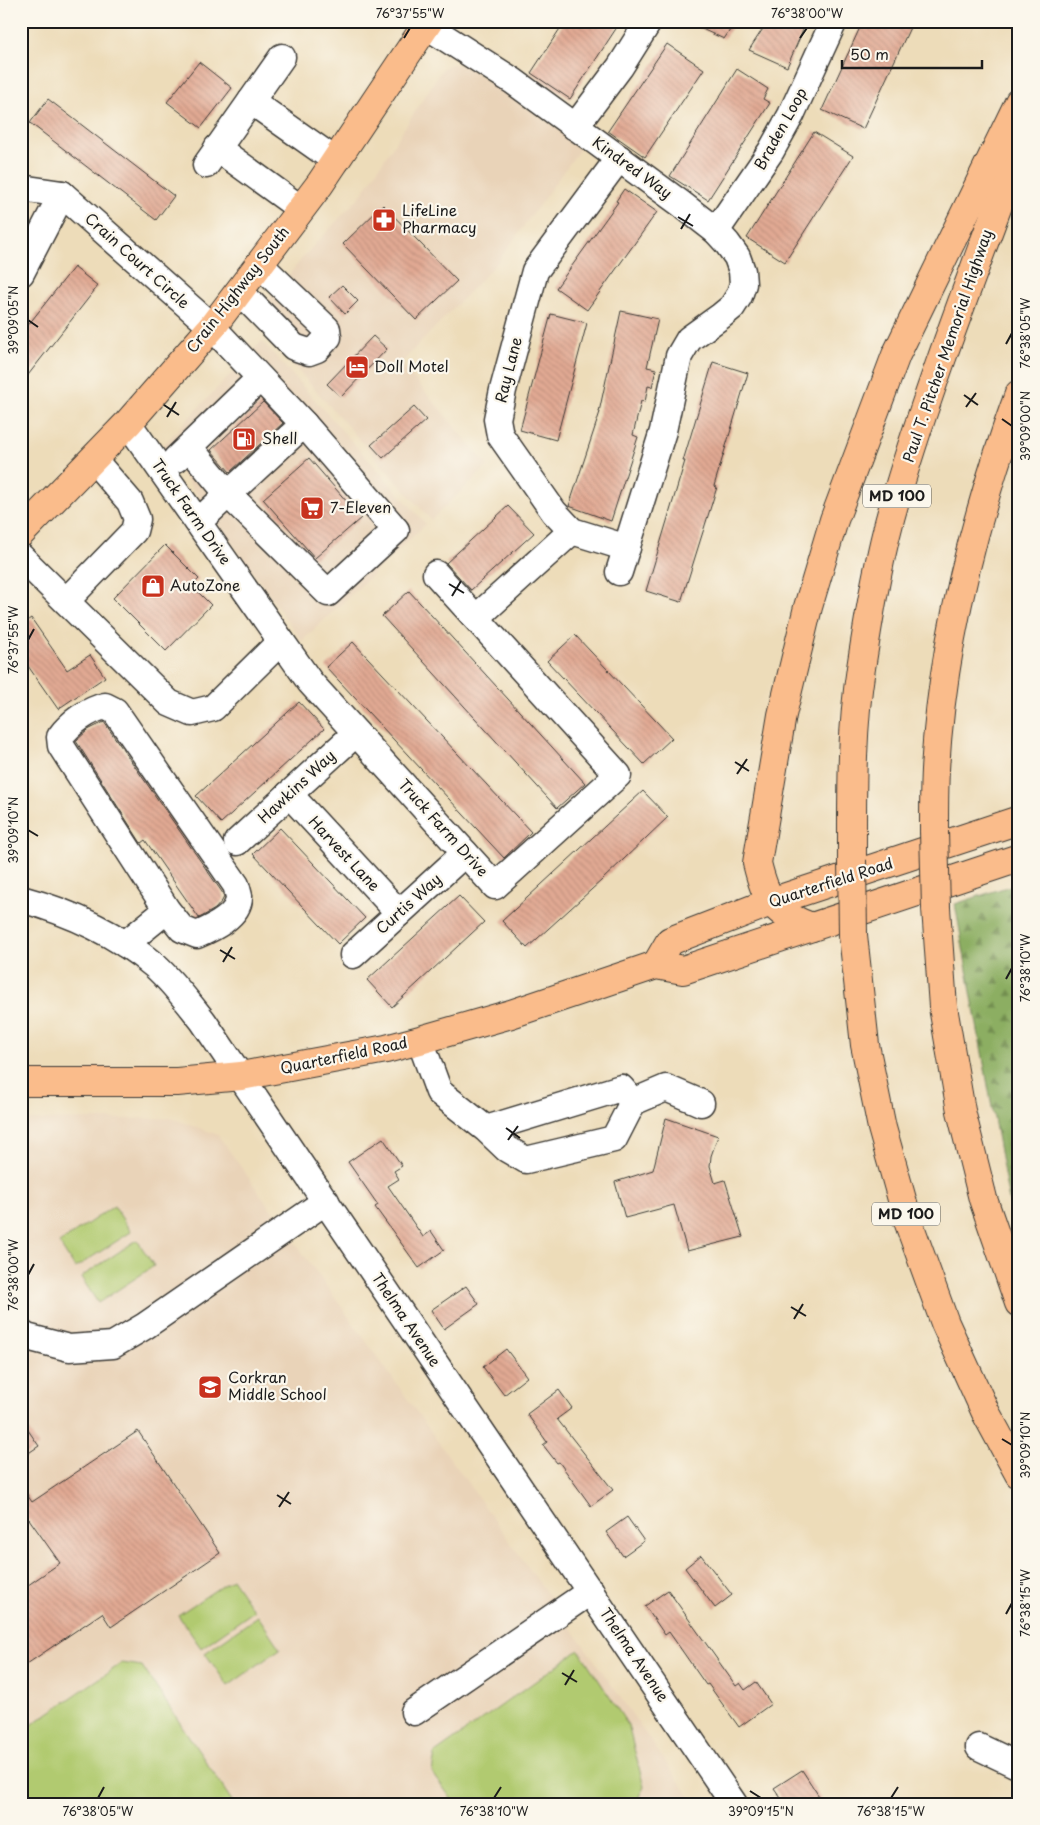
<svg xmlns="http://www.w3.org/2000/svg" width="1040" height="1825" viewBox="0 0 1040 1825" font-family="'Playpen Sans',sans-serif">
<style>
.built{fill:#e9d3b8}
.forest{fill:url(#forest-firs);stroke:#54653f}
.pitch{fill:#b1ca6f;stroke:#667346}
.building{fill:url(#building-back-hatch)}
.lines{fill:none;stroke-linecap:round;stroke-linejoin:round}
.minor-casing{stroke:#3b3934;stroke-width:29}
.major-casing{stroke:#3b3934;stroke-width:30}
.highway-casing{stroke:#3b3934;stroke-width:30}
.minor{stroke:#fff;stroke-width:26}
.major{stroke:#fabc8b;stroke-width:28}
.highway{stroke:#fabc8b;stroke-width:28}
.highway-bridge-casing{stroke:#3b3934;stroke-width:30;stroke-linecap:butt}
.highway-bridge{stroke:#fabc8b;stroke-width:28}
.ticks{fill:none;stroke:#1c1c1c;stroke-width:2}
.labels{text-anchor:middle;stroke-width:4.5;stroke-linejoin:round;paint-order:stroke}
.shield{fill:#fbf7ec;stroke:#5f5e5a;stroke-width:1}
.shield-label{font-size:14px;font-weight:bold;fill:#1c1c1c}
.street-label{font-size:15px;fill:#1c1c1c;stroke:#fbf7ec}
.poi-label{font-size:15px;fill:#1c1c1c;stroke:#fbf7ec;text-anchor:start}
.neatline{fill:none;stroke:#1c1c1c;stroke-width:2}
.ticks-label{font-size:12px;text-anchor:middle;fill:#1c1c1c}
</style>
<defs>
<pattern id="forest-firs" width="22" height="20" patternUnits="userSpaceOnUse" patternTransform="scale(1.25)"><rect width="22" height="20" fill="#8cae62"/><path d="M5 1l3.5 6h-7zM16 11l3.5 6h-7z" fill="#728d50"/></pattern>
<pattern id="building-back-hatch" width="6" height="6" patternUnits="userSpaceOnUse" patternTransform="scale(1.25)"><rect width="6" height="6" fill="#e1a993"/><path d="M-1 5l2 2M0 0l6 6M5-1l2 2" fill="none" stroke="#c0917e"/></pattern>
</defs>
<rect width="100%" height="100%" fill="#fbf7ec"/>
<filter id="ink" filterUnits="userSpaceOnUse"><feTurbulence type="fractalNoise" baseFrequency=".02" numOctaves="2"/><feDisplacementMap in="SourceGraphic" scale="10" xChannelSelector="R" yChannelSelector="G"/><feConvolveMatrix kernelMatrix="1 2 1 2 8 2 1 2 1" color-interpolation-filters="sRGB"/></filter>
<filter id="wash" filterUnits="userSpaceOnUse"><feTurbulence type="fractalNoise" baseFrequency=".0096" numOctaves="4" result="noise"/><feDisplacementMap in="SourceGraphic" scale="20" xChannelSelector="R" yChannelSelector="G"/><feGaussianBlur stdDeviation="1.12" result="paint"/><feColorMatrix in="noise" values="0 0 0 0 0 0 0 0 0 0 0 0 0 0 0 0 0 1.4 0 .05"/><feComposite in="paint" operator="in"/></filter>
<g filter="url(#wash)">
<rect width="100%" height="100%" fill="#eddcb9"/>
<g class="built">
<path d="M 452,64 L 466,65 L 582,146 L 497,263 L 401,363 L 488,466 L 431,520 L 270,339 L 267,302 L 304,256 L 362,194 L 443,68 Z"/>
<path d="M 262,341 L 426,524 L 302,641 L 162,446 Z"/>
<path d="M 172,1118 L 218,1135 L 559,1610 L 695,1804 L 21,1804 L 21,1120 Z"/>
</g>
<path class="forest" d="M 1019,883 L 1019,1234 L 1011,1212 L 955,904 Z"/>
<g class="pitch">
<path d="M 114,1206 L 131,1232 L 75,1268 L 59,1243 Z"/>
<path d="M 137,1240 L 154,1266 L 98,1303 L 81,1277 Z"/>
<path d="M 232,1579 L 254,1611 L 201,1648 L 178,1615 Z"/>
<path d="M 258,1616 L 280,1649 L 228,1686 L 205,1653 Z"/>
<path d="M 579,1650 L 628,1725 L 644,1787 L 635,1804 L 455,1804 L 432,1772 L 435,1753 Z"/>
<path d="M 122,1663 L 142,1666 L 234,1804 L 21,1804 L 21,1732 Z"/>
</g>
<g id="blocks">
<g class="building">
<path d="M 565,21 L 621,21 L 570,99 L 531,73 Z"/>
<path d="M 684,21 L 736,21 L 724,39 Z"/>
<path d="M 768,21 L 807,21 L 787,67 L 749,50 Z"/>
<path d="M 863,21 L 913,21 L 863,129 L 822,110 Z"/>
<path d="M 667,44 L 704,69 L 645,157 L 608,131 Z"/>
<path d="M 199,62 L 232,88 L 201,128 L 167,102 Z"/>
<path d="M 737,69 L 768,89 L 763,99 L 770,103 L 708,200 L 670,176 Z"/>
<path d="M 48,99 L 174,196 L 156,220 L 30,123 Z"/>
<path d="M 814,132 L 853,156 L 785,262 L 747,238 Z"/>
<path d="M 624,189 L 657,212 L 587,310 L 556,288 L 618,202 L 616,201 Z"/>
<path d="M 383,205 L 457,281 L 416,320 L 343,244 Z"/>
<path d="M 74,267 L 98,286 L 21,384 L 21,334 Z"/>
<path d="M 342,285 L 358,301 L 345,314 L 329,297 Z"/>
<path d="M 621,311 L 658,319 L 647,367 L 656,369 L 652,387 L 648,386 L 645,402 L 641,401 L 633,435 L 638,437 L 611,521 L 569,506 L 600,412 L 599,412 Z"/>
<path d="M 551,314 L 587,323 L 556,440 L 520,430 Z"/>
<path d="M 373,336 L 387,349 L 341,397 L 327,384 Z"/>
<path d="M 713,362 L 748,373 L 714,486 L 717,487 L 681,602 L 646,591 L 685,461 L 683,461 Z"/>
<path d="M 263,402 L 283,423 L 230,472 L 211,450 Z"/>
<path d="M 414,407 L 426,420 L 383,458 L 371,445 Z"/>
<path d="M 309,458 L 361,518 L 315,558 L 263,499 Z"/>
<path d="M 508,506 L 534,533 L 471,590 L 446,563 Z"/>
<path d="M 165,545 L 199,579 L 192,586 L 211,605 L 166,651 L 113,598 Z"/>
<path d="M 409,591 L 585,783 L 557,808 L 382,616 Z"/>
<path d="M 31,618 L 67,670 L 90,655 L 105,677 L 58,709 L 21,656 L 21,625 Z"/>
<path d="M 575,635 L 672,738 L 644,764 L 547,661 Z"/>
<path d="M 353,642 L 531,832 L 504,858 L 326,667 Z"/>
<path d="M 299,702 L 324,729 L 221,823 L 196,796 Z"/>
<path d="M 104,722 L 222,892 L 224,897 L 222,901 L 215,909 L 203,916 L 199,918 L 145,840 L 141,843 L 76,741 L 88,730 Z"/>
<path d="M 643,791 L 668,817 L 602,880 L 527,948 L 502,921 Z"/>
<path d="M 280,828 L 365,918 L 338,944 L 253,854 Z"/>
<path d="M 459,896 L 484,922 L 392,1007 L 367,980 Z"/>
<path d="M 666,1118 L 718,1136 L 711,1156 L 710,1166 L 715,1183 L 725,1180 L 743,1237 L 687,1251 L 674,1205 L 625,1218 L 615,1182 L 653,1170 Z"/>
<path d="M 383,1138 L 402,1166 L 394,1171 L 399,1179 L 388,1186 L 423,1237 L 431,1231 L 444,1250 L 419,1268 L 375,1207 L 378,1205 L 348,1162 Z"/>
<path d="M 466,1286 L 479,1304 L 444,1329 L 431,1310 Z"/>
<path d="M 506,1349 L 527,1377 L 504,1395 L 483,1367 Z"/>
<path d="M 559,1390 L 572,1408 L 557,1419 L 613,1490 L 591,1506 L 559,1462 L 557,1463 L 543,1445 L 547,1442 L 527,1414 Z"/>
<path d="M 21,1420 L 39,1446 L 21,1458 Z"/>
<path d="M 138,1431 L 220,1553 L 111,1627 L 102,1613 L 21,1668 L 21,1590 L 60,1563 L 29,1519 L 21,1524 L 21,1486 L 32,1502 Z"/>
<path d="M 627,1517 L 644,1541 L 623,1556 L 606,1532 Z"/>
<path d="M 701,1555 L 732,1595 L 715,1608 L 685,1568 Z"/>
<path d="M 668,1590 L 736,1686 L 740,1683 L 745,1690 L 756,1682 L 771,1704 L 739,1727 L 708,1684 L 706,1685 L 669,1632 L 665,1635 L 645,1606 Z"/>
<path d="M 802,1770 L 824,1804 L 785,1804 L 774,1788 Z"/>
</g>
</g>
</g>
<g filter="url(#ink)">
<use href="#blocks" fill-opacity="0" stroke="#3b3934" stroke-width="1"/>
<g class="lines">
<g class="minor-casing">
<g id="minor">
<path d="M 419,21 L 513,81 L 680,203 L 716,231 L 727,243 L 737,257 L 742,271 L 743,284 L 739,296 L 732,307 L 721,316 L 689,339 L 679,356 L 663,431 L 619,572"/>
<path d="M 251,101 L 336,161"/>
<path d="M 575,127 L 620,67 L 649,21"/>
<path d="M 217,148 L 301,209"/>
<path d="M 619,158 L 535,271 L 503,390 L 497,419 L 500,435 L 554,512 L 572,531 L 627,548"/>
<path d="M 206,165 L 282,57"/>
<path d="M 21,188 L 62,194 L 21,273"/>
<path d="M 62,194 L 212,327 L 304,424 L 198,522"/>
<path d="M 716,231 L 771,151 L 791,115 L 834,21"/>
<path d="M 239,291 L 294,347 L 309,352 L 317,349 L 328,337 L 327,329 L 259,264"/>
<path d="M 128,423 L 310,682 L 495,886 L 618,775 L 436,574"/>
<path d="M 189,447 L 228,494 L 328,593 L 396,530 L 304,424"/>
<path d="M 176,459 L 260,378"/>
<path d="M 21,557 L 169,703 L 192,713 L 213,708 L 281,641"/>
<path d="M 66,601 L 134,531 L 137,519 L 130,502 L 93,459"/>
<path d="M 476,618 L 572,531"/>
<path d="M 289,794 L 399,913"/>
<path d="M 237,842 L 356,733"/>
<path d="M 21,899 C 69,912 117,934 155,966 C 173,982 188,1002 203,1021 L 734,1804"/>
<path d="M 125,944 L 167,910 L 182,929 L 197,935 C 211,929 240,916 239,896 C 238,893 237,888 236,885 L 115,711 L 105,706 C 88,710 70,723 60,737 L 61,746 L 167,910"/>
<path d="M 353,955 L 465,853"/>
<path d="M 420,1040 L 439,1092 L 486,1129 L 507,1149 L 526,1160 L 614,1139 L 633,1102 L 621,1088 L 486,1129"/>
<path d="M 633,1102 L 666,1088 L 701,1103"/>
<path d="M 21,1333 L 27,1337 L 69,1348 L 113,1345 L 145,1326 L 326,1201"/>
<path d="M 414,1712 L 591,1591"/>
<path d="M 979,1747 L 1019,1766"/>
</g>
</g>
<g class="major-casing">
<g id="major">
<path d="M 21,533 L 128,423 L 212,327 L 320,184 L 429,21"/>
<path d="M 656,965 L 670,941 L 771,902 L 1019,820"/>
<path d="M 21,1082 L 177,1082 L 241,1076 L 386,1049 L 420,1040 L 511,1014 L 656,965 L 683,970 L 1019,858"/>
</g>
</g>
<g class="highway-casing">
<g id="highway">
<path d="M 934,831 C 934,811 934,790 935,770 C 942,641 975,515 1019,394"/>
<path d="M 852,860 C 852,796 851,731 861,668 C 870,610 880,550 897,494 C 932,377 977,263 1019,149"/>
<path d="M 936,908 L 943,1007 L 961,1111 L 983,1199 L 1019,1303"/>
<path d="M 812,927 C 774,914 766,900 757,863 L 782,715 L 808,607 L 834,520 L 896,355 L 1019,102"/>
<path d="M 853,935 L 865,1045 L 882,1128 L 908,1221 L 945,1323 L 986,1413 L 1019,1474"/>
</g>
</g>
<use href="#minor" class="minor"/>
<use href="#major" class="major"/>
<use href="#highway" class="highway"/>
<g class="highway-bridge-casing">
<g id="highway-bridge">
<path d="M 934,831 L 936,908"/>
<path d="M 852,860 L 853,935"/>
</g>
</g>
<use href="#highway-bridge" class="highway-bridge"/>
</g>
</g>
<path class="ticks" d="M 404,38 L 410,28M 800,38 L 807,28M 678,217 L 693,226M 681,229 L 690,214M 28,320 L 38,327M 1006,344 L 1012,333M 964,395 L 978,405M 164,405 L 179,415M 966,407 L 976,393M 167,417 L 176,402M 1002,419 L 1012,426M 449,584 L 464,593M 452,596 L 461,581M 28,640 L 34,629M 735,762 L 749,771M 737,774 L 747,759M 28,830 L 38,836M 220,950 L 235,959M 223,962 L 232,947M 1006,979 L 1012,968M 506,1128 L 520,1138M 508,1140 L 518,1126M 28,1275 L 34,1264M 791,1307 L 806,1316M 794,1319 L 803,1304M 1002,1439 L 1012,1445M 277,1495 L 291,1504M 279,1507 L 289,1492M 1006,1614 L 1012,1603M 562,1673 L 577,1682M 565,1685 L 574,1670M 750,1791 L 761,1798M 98,1798 L 104,1787M 494,1798 L 501,1787M 891,1798 L 898,1787"/>
<defs>
<g id="pharmacy-square" transform="scale(1.25)"><rect x="-9" y="-9" width="18" height="18" rx="4" fill="#c8321e" stroke="#fbf7ec"/><path d="M-2-6h4v4h4v4h-4v4h-4v-4h-4v-4h4Z" fill="#fff"/></g>
<g id="hotel-square" transform="scale(1.25)"><rect x="-9" y="-9" width="18" height="18" rx="4" fill="#c8321e" stroke="#fbf7ec"/><path d="M-6-4.5h1.5V1H6V5H4.5V3h-9V5H-6ZM-4 0a1.8 1.8 0 1 1 3.6 0ZM.5 0V-2.5h3Q6-2.5 6 0Z" fill="#fff"/></g>
<g id="fuel-square" transform="scale(1.25)"><rect x="-9" y="-9" width="18" height="18" rx="4" fill="#c8321e" stroke="#fbf7ec"/><path d="M-5.5-6h7V0h2V4h1.3V-2.5L3-4.5l.8-.8L6-3V5H2.5V1h-1V6h-7ZM-4.2-4.7v3.2H.2V-4.7Z" fill="#fff"/></g>
<g id="supermarket-square" transform="scale(1.25)"><rect x="-9" y="-9" width="18" height="18" rx="4" fill="#c8321e" stroke="#fbf7ec"/><path d="M-6-5.5h2.5l.6 2H6L4.5 2H-2.5L-4.4-4H-6ZM-1.5 3.2a1.3 1.3 0 1 0 .1 0ZM3 3.2a1.3 1.3 0 1 0 .1 0Z" fill="#fff"/></g>
<g id="shop-square" transform="scale(1.25)"><rect x="-9" y="-9" width="18" height="18" rx="4" fill="#c8321e" stroke="#fbf7ec"/><path d="M-5-2.5h2.3a2.7 3.5 0 0 1 5.4 0H5L5.5 6h-11ZM-1.5-2.5h3a1.5 2.3 0 0 0-3 0Z" fill="#fff"/></g>
<g id="school-square" transform="scale(1.25)"><rect x="-9" y="-9" width="18" height="18" rx="4" fill="#c8321e" stroke="#fbf7ec"/><path d="M0-5L7-2L0 1L-7-2ZM-4 1L0 2.5L4 1V4Q0 6-4 4Z" fill="#fff"/></g>
</defs>
<g fill-rule="evenodd">
<use href="#pharmacy-square" x="384" y="220"/>
<use href="#hotel-square" x="357" y="367"/>
<use href="#fuel-square" x="244" y="439"/>
<use href="#supermarket-square" x="312" y="508"/>
<use href="#shop-square" x="153" y="586"/>
<use href="#school-square" x="210" y="1387"/>
</g>
<g class="labels">
<g class="shield">
<rect x="863" y="484.5" width="68" height="23" rx="4"/>
<rect x="872" y="1202.5" width="68" height="23" rx="4"/>
</g>
<g class="shield-label">
<text x="897" y="501">MD 100</text>
<text x="906" y="1219">MD 100</text>
</g>
<g class="street-label">
<text transform="translate(781 129) rotate(-61)" y="5">Braden Loop</text>
<text transform="translate(632 168) rotate(36)" y="5">Kindred Way</text>
<text transform="translate(137 261) rotate(42)" y="5">Crain Court Circle</text>
<text transform="translate(238 290) rotate(-52)" y="5">Crain Highway South</text>
<text transform="translate(948 346) rotate(-71)" y="5">Paul T. Pitcher Memorial Highway</text>
<text transform="translate(509 370) rotate(-76)" y="5">Ray Lane</text>
<text transform="translate(191 512) rotate(55)" y="5">Truck Farm Drive</text>
<text transform="translate(297 787) rotate(-43)" y="5">Hawkins Way</text>
<text transform="translate(443 828) rotate(48)" y="5">Truck Farm Drive</text>
<text transform="translate(344 854) rotate(47)" y="5">Harvest Lane</text>
<text transform="translate(831 883) rotate(-18)" y="5">Quarterfield Road</text>
<text transform="translate(409 904) rotate(-42)" y="5">Curtis Way</text>
<text transform="translate(344 1056) rotate(-12)" y="5">Quarterfield Road</text>
<text transform="translate(406 1320) rotate(56)" y="5">Thelma Avenue</text>
<text transform="translate(634 1655) rotate(56)" y="5">Thelma Avenue</text>
</g>
<g class="poi-label">
<text x="402" y="216">LifeLine<tspan x="402" dy="17">Pharmacy</tspan></text>
<text x="374" y="372">Doll Motel</text>
<text x="262" y="444">Shell</text>
<text x="330" y="513">7-Eleven</text>
<text x="170" y="591">AutoZone</text>
<text x="228" y="1383">Corkran<tspan x="228" dy="17">Middle School</tspan></text>
</g>
</g>
<rect width="1040" height="1825" fill="none" stroke="#fbf7ec" stroke-width="55"/>
<path d="M842 60v8h140v-8" fill="none" stroke="#1c1c1c" stroke-width="2.5"/>
<text x="850" y="60" font-size="15" fill="#1c1c1c" stroke="#fbf7ec" stroke-width="4" paint-order="stroke">50 m</text>
<rect x="28" y="28" width="984" height="1770" class="neatline"/>
<g class="ticks-label">
<text x="410" y="18">76°37'55"W</text>
<text x="807" y="18">76°38'00"W</text>
<text transform="translate(14 320) rotate(-90)" y="4">39°09'05"N</text>
<text transform="translate(1026 333) rotate(-90)" y="4">76°38'05"W</text>
<text transform="translate(1026 426) rotate(-90)" y="4">39°09'00"N</text>
<text transform="translate(14 640) rotate(-90)" y="4">76°37'55"W</text>
<text transform="translate(14 830) rotate(-90)" y="4">39°09'10"N</text>
<text transform="translate(1026 968) rotate(-90)" y="4">76°38'10"W</text>
<text transform="translate(14 1275) rotate(-90)" y="4">76°38'00"W</text>
<text transform="translate(1026 1445) rotate(-90)" y="4">39°09'10"N</text>
<text transform="translate(1026 1603) rotate(-90)" y="4">76°38'15"W</text>
<text x="98" y="1816">76°38'05"W</text>
<text x="494" y="1816">76°38'10"W</text>
<text x="761" y="1816">39°09'15"N</text>
<text x="891" y="1816">76°38'15"W</text>
</g>
</svg>
